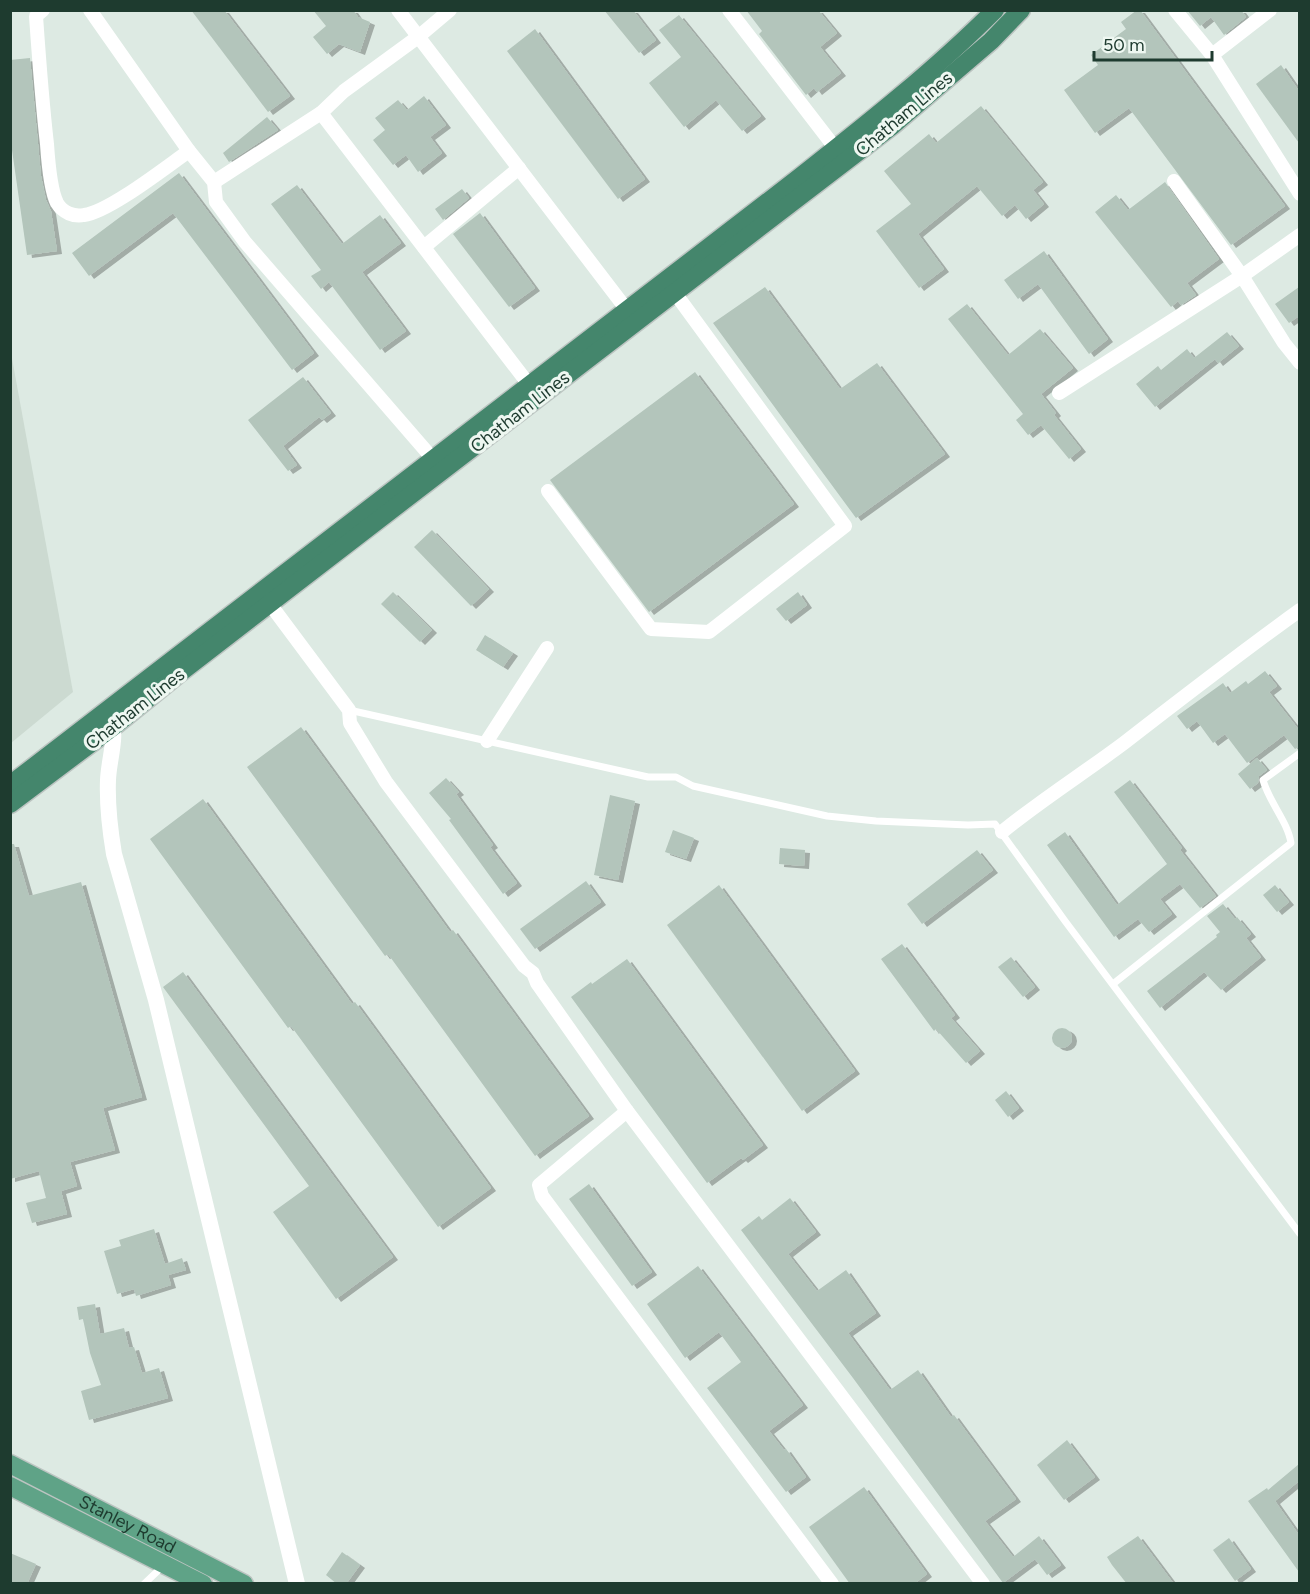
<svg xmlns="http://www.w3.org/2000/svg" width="1310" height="1594" viewBox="0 0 1310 1594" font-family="Figtree,sans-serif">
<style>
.built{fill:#ccdad1}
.building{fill:#b3c5bb;filter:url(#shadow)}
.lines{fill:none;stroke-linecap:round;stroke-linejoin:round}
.primary-casing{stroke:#bcc4c1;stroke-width:21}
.trunk-casing{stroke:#bcc4c1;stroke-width:21}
.service{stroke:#fff;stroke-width:7}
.minor{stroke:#fff;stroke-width:14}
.tertiary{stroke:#fff;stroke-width:16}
.primary{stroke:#5fa387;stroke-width:18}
.trunk{stroke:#44866c;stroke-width:18}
.labels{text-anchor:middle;stroke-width:6;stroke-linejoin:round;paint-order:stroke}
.street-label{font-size:18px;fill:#1e3b2f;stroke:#eef7f1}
</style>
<defs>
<filter id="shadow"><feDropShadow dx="5" dy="3" stdDeviation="0" flood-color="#0004"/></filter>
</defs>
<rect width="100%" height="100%" fill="#ddeae3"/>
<path class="built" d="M 11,353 L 73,692 L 11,743 L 10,743 Z"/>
<g class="building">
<path d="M 191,10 L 224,10 L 290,96 L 268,112 Z"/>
<path d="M 313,10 L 353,10 L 358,17 L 370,22 L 360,52 L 339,44 L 327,54 L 313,37 L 326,26 Z"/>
<path d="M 604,10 L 633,10 L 656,40 L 639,53 Z"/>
<path d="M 746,10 L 818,10 L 837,33 L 820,47 L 841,73 L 817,92 L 814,88 L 806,95 L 759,34 L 762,31 Z"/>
<path d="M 1137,10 L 1140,10 L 1285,206 L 1231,245 L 1129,108 L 1095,133 L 1064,90 L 1098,65 L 1091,55 L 1126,29 L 1121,22 Z"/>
<path d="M 1187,10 L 1241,10 L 1246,17 L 1224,35 L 1211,17 L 1200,26 Z"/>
<path d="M 679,15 L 761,116 L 742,131 L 716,100 L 684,127 L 649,83 L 681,57 L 659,30 Z"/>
<path d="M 535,29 L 645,179 L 618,199 L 507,51 Z"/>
<path d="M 30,58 L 41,176 L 46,200 L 51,211 L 57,251 L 27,255 L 10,136 L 10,60 Z"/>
<path d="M 1281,65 L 1299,91 L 1299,143 L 1256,84 Z"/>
<path d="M 424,96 L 446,125 L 430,137 L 442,153 L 418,172 L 406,155 L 393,165 L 373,140 L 385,130 L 375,118 L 398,100 L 407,110 Z"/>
<path d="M 981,106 L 1043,182 L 1033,190 L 1044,204 L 1026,219 L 1015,205 L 1002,216 L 977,186 L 918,234 L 944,269 L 919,288 L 876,231 L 911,204 L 884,171 L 929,134 L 936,143 Z"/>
<path d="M 267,117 L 278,130 L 229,162 L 223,153 Z"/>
<path d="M 179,173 L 314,353 L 292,370 L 173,213 L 89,276 L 72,253 Z"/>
<path d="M 1165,182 L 1219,259 L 1187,283 L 1196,295 L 1181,305 L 1178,301 L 1171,307 L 1095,212 L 1116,195 L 1128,210 Z"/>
<path d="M 297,185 L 342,244 L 380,215 L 401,243 L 362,272 L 406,331 L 380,350 L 329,282 L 321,289 L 311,276 L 321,270 L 271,204 Z"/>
<path d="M 462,189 L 469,198 L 443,220 L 435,209 Z"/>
<path d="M 480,213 L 535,288 L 509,307 L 453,234 Z"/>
<path d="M 1044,251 L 1108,339 L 1089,354 L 1038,284 L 1018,299 L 1004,280 Z"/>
<path d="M 765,287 L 840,389 L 877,363 L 945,454 L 856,518 L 713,323 Z"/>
<path d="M 1299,287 L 1299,316 L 1289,323 L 1275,304 Z"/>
<path d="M 967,304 L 1008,355 L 1040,329 L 1073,368 L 1041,394 L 1056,413 L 1054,415 L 1081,449 L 1069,459 L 1041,425 L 1028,435 L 1016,420 L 1023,414 L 948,319 Z"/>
<path d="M 1227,332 L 1239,346 L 1218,363 L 1215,359 L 1155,407 L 1136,384 L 1158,366 L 1161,370 L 1187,349 L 1194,358 Z"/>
<path d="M 695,372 L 794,504 L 649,612 L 550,480 Z"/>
<path d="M 303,377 L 331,413 L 322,420 L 319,417 L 283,446 L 297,465 L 288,471 L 248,420 Z"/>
<path d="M 432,530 L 489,589 L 471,606 L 414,547 Z"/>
<path d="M 393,592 L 432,630 L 420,642 L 381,604 Z"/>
<path d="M 798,592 L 807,605 L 786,621 L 776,609 Z"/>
<path d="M 485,635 L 513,653 L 503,667 L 476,650 Z"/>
<path d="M 1265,671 L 1277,686 L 1269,692 L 1299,730 L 1299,747 L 1295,749 L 1284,735 L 1247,763 L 1225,734 L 1213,743 L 1197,721 L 1187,729 L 1177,716 L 1223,683 L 1230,693 L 1246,681 L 1248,684 Z"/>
<path d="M 301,727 L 450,932 L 453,930 L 589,1116 L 535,1156 L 388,954 L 385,956 L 247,767 Z"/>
<path d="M 1257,758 L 1267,770 L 1259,776 L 1258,783 L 1250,789 L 1238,774 Z"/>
<path d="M 446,778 L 459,792 L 456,794 L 493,845 L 490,847 L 517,883 L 503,894 L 449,820 L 451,819 L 429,793 Z"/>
<path d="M 1130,780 L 1182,848 L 1180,850 L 1216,896 L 1200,908 L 1180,884 L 1160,899 L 1172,914 L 1149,932 L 1138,919 L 1114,937 L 1047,845 L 1065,832 L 1117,905 L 1167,864 L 1114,792 Z"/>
<path d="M 610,795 L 635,801 L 618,880 L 594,875 Z"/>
<path d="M 203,799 L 352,1004 L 355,1002 L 491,1188 L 438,1227 L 291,1026 L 288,1028 L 150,839 Z"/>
<path d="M 673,830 L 694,838 L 686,859 L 665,852 Z"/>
<path d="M 10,844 L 14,844 L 29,896 L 81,882 L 142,1097 L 103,1108 L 115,1150 L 70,1162 L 77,1186 L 61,1191 L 67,1214 L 32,1223 L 26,1203 L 46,1198 L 39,1171 L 10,1179 Z"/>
<path d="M 780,848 L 805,850 L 804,866 L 779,864 Z"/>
<path d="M 977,850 L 993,870 L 922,924 L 907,904 Z"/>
<path d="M 586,881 L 601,902 L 535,949 L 520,929 Z"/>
<path d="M 719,885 L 855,1071 L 802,1111 L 667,925 Z"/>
<path d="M 1275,885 L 1289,902 L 1277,912 L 1263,895 Z"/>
<path d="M 1223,904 L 1235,919 L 1237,917 L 1251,934 L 1246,938 L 1261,957 L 1221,990 L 1204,972 L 1160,1008 L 1147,991 L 1217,937 L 1216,935 L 1220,932 L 1207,916 Z"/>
<path d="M 902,944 L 955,1015 L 951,1018 L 980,1051 L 966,1063 L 936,1029 L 934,1031 L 881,959 Z"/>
<path d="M 1011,957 L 1035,987 L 1023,997 L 998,967 Z"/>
<path d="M 627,959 L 763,1145 L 743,1160 L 741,1158 L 707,1183 L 571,997 L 591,982 L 592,984 Z"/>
<path d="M 183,972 L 393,1257 L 336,1299 L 273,1212 L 309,1186 L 163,987 Z"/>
<circle cx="1062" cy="1038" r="10"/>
<path d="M 1006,1091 L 1019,1108 L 1008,1117 L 995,1100 Z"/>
<path d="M 589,1184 L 652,1272 L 632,1286 L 569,1199 Z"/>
<path d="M 790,1198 L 816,1232 L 788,1254 L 817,1291 L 846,1270 L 876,1313 L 848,1333 L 890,1390 L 918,1370 L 951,1417 L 954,1415 L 1016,1499 L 985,1521 L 1013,1557 L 1039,1536 L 1061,1565 L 1047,1575 L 1035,1559 L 1003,1583 L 853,1378 L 741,1230 L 759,1216 L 762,1220 Z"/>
<path d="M 154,1229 L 165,1264 L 182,1258 L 186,1270 L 168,1275 L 171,1285 L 136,1296 L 134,1289 L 117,1294 L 104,1251 L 121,1246 L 119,1240 Z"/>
<path d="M 698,1266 L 803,1405 L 769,1431 L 784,1450 L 786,1449 L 806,1477 L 786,1492 L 707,1388 L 741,1362 L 719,1332 L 685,1358 L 647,1304 Z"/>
<path d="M 95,1304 L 100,1334 L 124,1328 L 129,1348 L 134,1347 L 142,1373 L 159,1368 L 168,1398 L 89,1420 L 81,1391 L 101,1385 L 90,1353 L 83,1319 L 79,1320 L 77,1307 Z"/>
<path d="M 1067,1440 L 1095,1477 L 1064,1500 L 1037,1465 Z"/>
<path d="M 1299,1464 L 1299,1481 L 1275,1501 L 1299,1535 L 1299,1572 L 1248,1501 L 1267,1488 L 1268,1490 Z"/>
<path d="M 864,1487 L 927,1574 L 914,1584 L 850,1584 L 809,1527 Z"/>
<path d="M 1138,1536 L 1174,1584 L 1127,1584 L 1112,1565 L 1107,1557 Z"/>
<path d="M 1229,1538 L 1251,1569 L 1235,1581 L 1213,1550 Z"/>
<path d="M 342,1552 L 360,1565 L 346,1584 L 337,1584 L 326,1575 Z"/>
<path d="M 10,1553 L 36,1564 L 27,1584 L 10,1584 Z"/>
</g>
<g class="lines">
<g class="primary-casing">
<g id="primary">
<path id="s1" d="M 10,1464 L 244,1584"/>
<path d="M 10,1486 L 203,1584"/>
</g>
</g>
<g class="trunk-casing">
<g id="trunk">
<path d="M 10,785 L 800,177 C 867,124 934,71 995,10"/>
<path d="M 10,804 L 114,726 L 177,675 L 360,534 L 893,125 L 991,41 L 1021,10"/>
</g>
</g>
<g class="service">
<path d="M 349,710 L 648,777 L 676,777 L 693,786 L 827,816 L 876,821 L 968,825 L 995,824 L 1065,921 L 1300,1234"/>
<path d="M 1113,984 L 1291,843 C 1288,822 1269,802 1263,780 L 1300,753"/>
<path d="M 144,1584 L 164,1565"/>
</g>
<g class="minor">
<path d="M 43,10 L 36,16 C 39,59 42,101 47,144 C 48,159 51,191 57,203 C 63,213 74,217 84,215 C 109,212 166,167 189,151"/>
<path d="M 90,10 L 189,151 L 214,182 L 216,202 L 245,242 L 433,459"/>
<path d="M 398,10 L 627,310"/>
<path d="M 729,10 L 836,149"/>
<path d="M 1175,10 L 1212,55 L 1300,194"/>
<path d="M 1212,55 L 1270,10"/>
<path d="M 321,113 L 530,386"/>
<path d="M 1174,181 L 1242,276 L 1284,343 L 1300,363"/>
<path d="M 214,182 L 321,113 L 344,91 L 418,37 L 450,10"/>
<path d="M 424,247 L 519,168"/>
<path d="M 1059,393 L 1242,276 L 1300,235"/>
<path d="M 548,491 L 651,629 L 709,632 L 845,526 L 675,293"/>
<path d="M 270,604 L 349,710 L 350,723 L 386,782 L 524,966 L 533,973 L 537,983 L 627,1111 L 983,1584"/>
<path d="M 487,741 L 547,648"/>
<path d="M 1002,832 C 1041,800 1084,773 1124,743 C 1182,698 1240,653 1300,610"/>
<path d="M 627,1111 L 539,1185 L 542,1196 L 832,1584"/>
</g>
<path class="tertiary" d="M 110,715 C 118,737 109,757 108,780 C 107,804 110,830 114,854 L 156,1000 L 297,1584"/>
<use href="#primary" class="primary"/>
<use href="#trunk" class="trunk"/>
</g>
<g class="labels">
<g class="street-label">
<text transform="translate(904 114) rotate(-40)" y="6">Chatham Lines</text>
<text transform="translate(520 412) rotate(-38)" y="6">Chatham Lines</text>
<text transform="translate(135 709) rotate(-38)" y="6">Chatham Lines</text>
<text dy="6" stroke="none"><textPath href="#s1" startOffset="132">Stanley Road</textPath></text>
</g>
</g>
<rect width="1310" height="1594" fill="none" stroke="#1e3b2f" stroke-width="24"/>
<path d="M1094 51v9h118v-9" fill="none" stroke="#1e3b2f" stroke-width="3"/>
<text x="1103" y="51" font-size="18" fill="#1e3b2f" stroke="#eef7f1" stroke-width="4.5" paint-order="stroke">50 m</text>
</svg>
